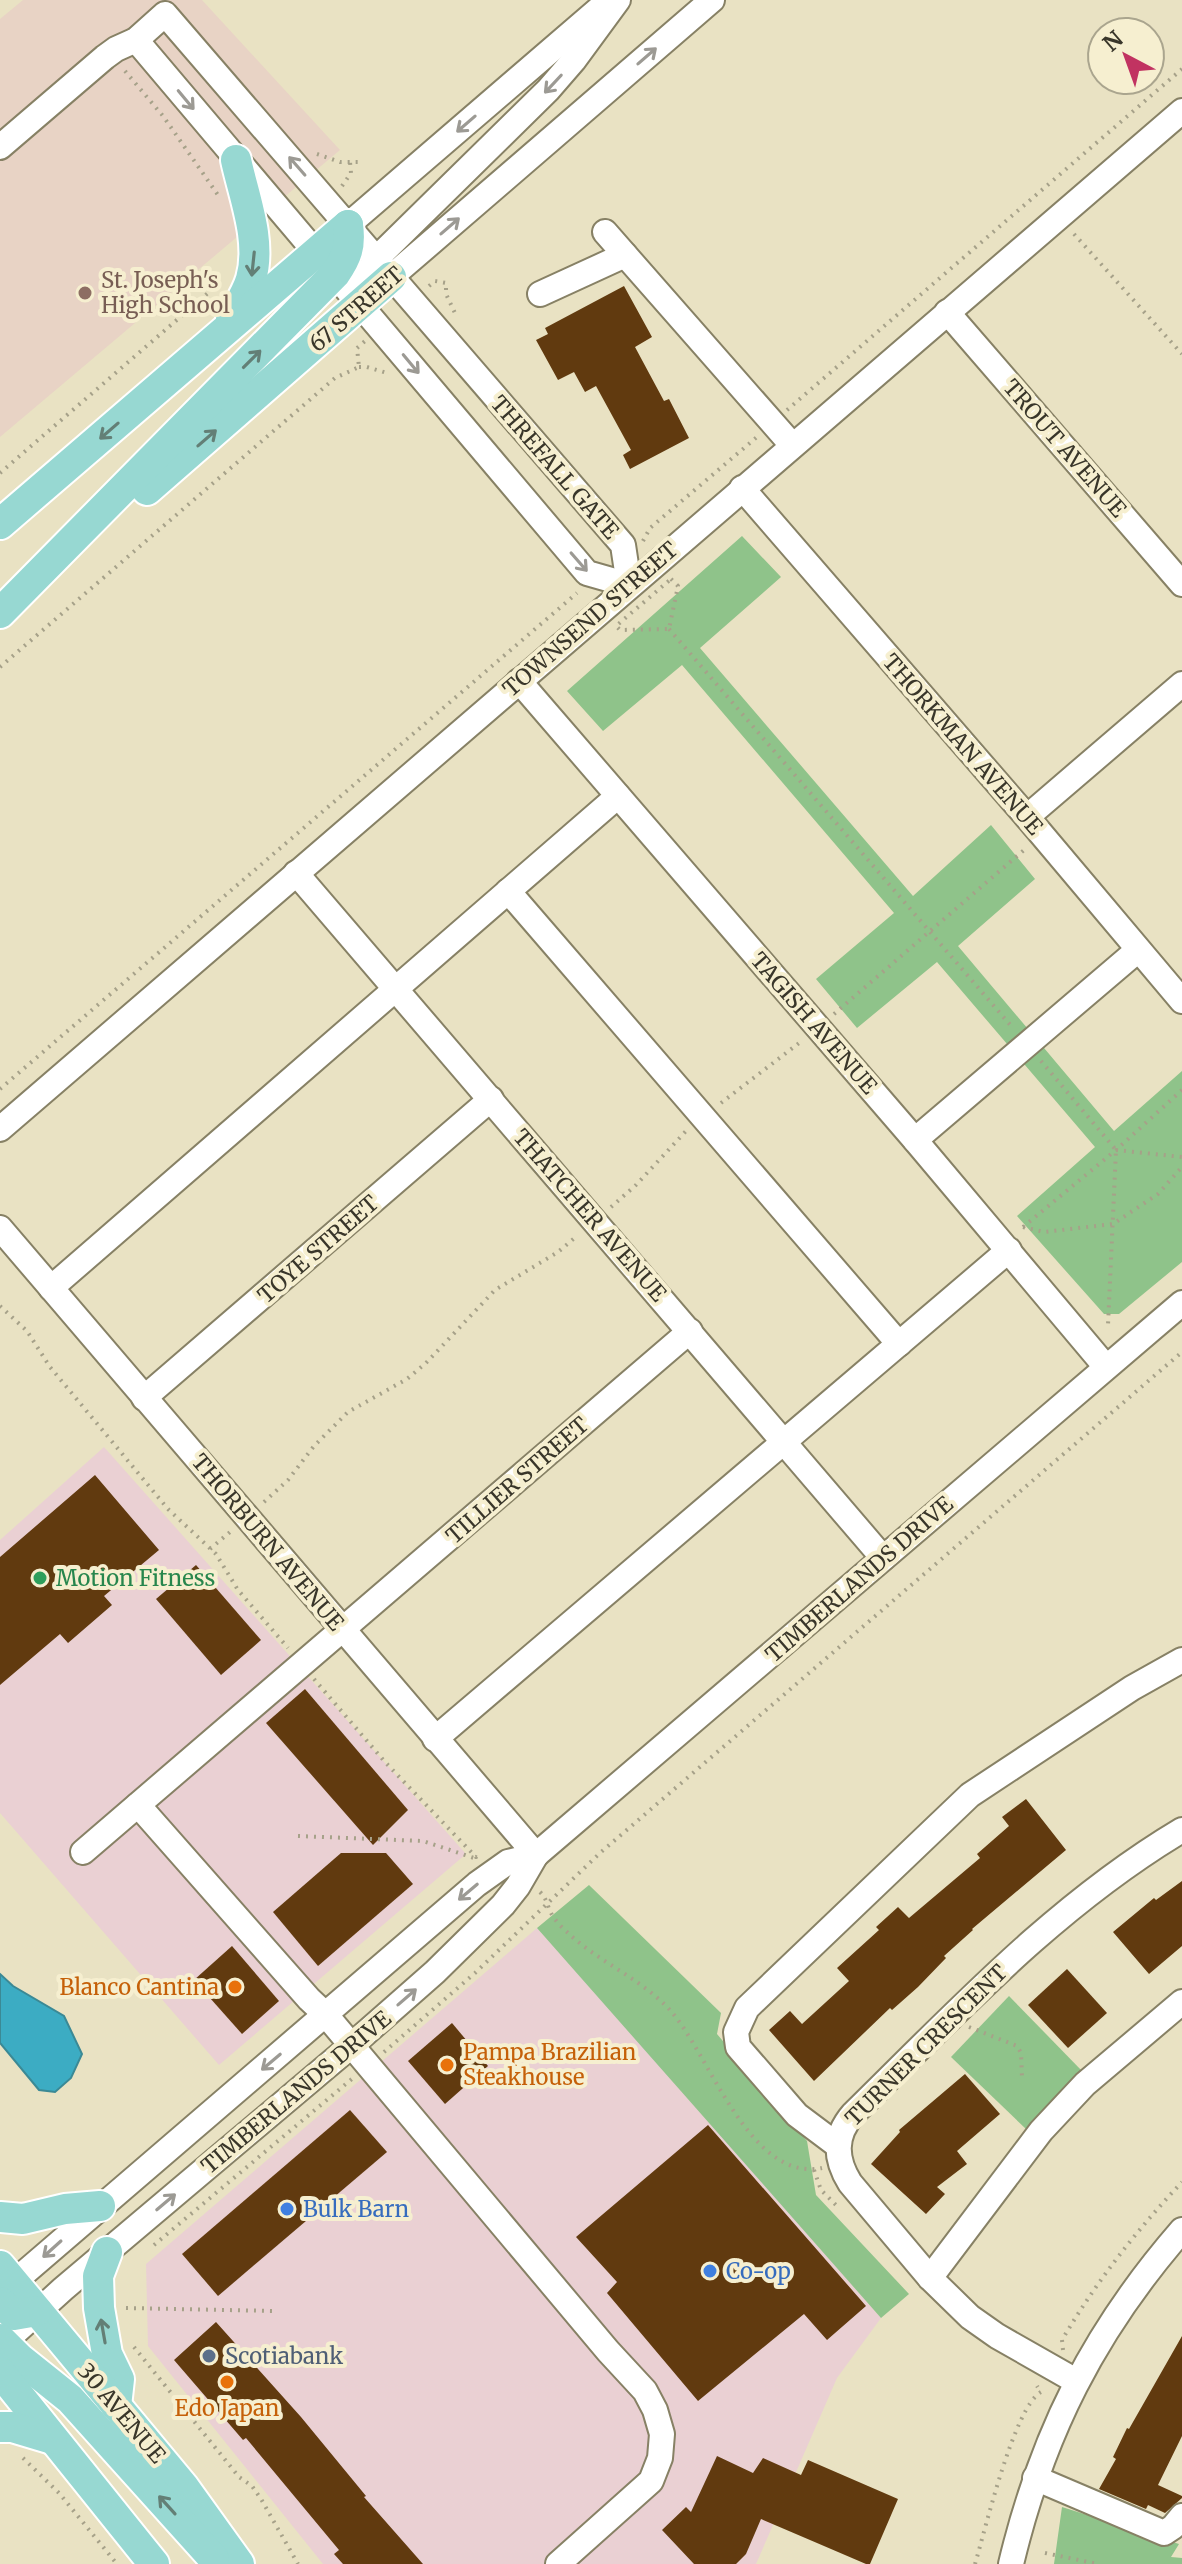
<svg xmlns="http://www.w3.org/2000/svg" width="1182" height="2564" viewBox="0 0 1182 2564" font-family="Merriweather,serif">
<style>
.commercial{fill:#ead0d3}
.education{fill:#e8d3c5}
.green{fill:#8fc38a}
.water{fill:#3cacc3;stroke:#3b8995;stroke-width:2}
.building{fill:#613a0f}
.lines{fill:none;stroke-linecap:round;stroke-linejoin:round}
.minor-casing{stroke:#878165;stroke-width:28}
.major-casing{stroke:#fff;stroke-width:34}
.path{stroke:#a6a189;stroke-width:4;stroke-dasharray:2 6;stroke-linecap:butt}
.minor{stroke:#fff;stroke-width:24}
.major{stroke:#97d8d2;stroke-width:30}
.oneway{stroke:#9c9a94}
.oneway2{stroke:#637f76}
.education-dot{fill:#8d6e63;stroke:#f6efd0;stroke-width:3}
.leisure-dot{fill:#2e9e5b;stroke:#f6efd0;stroke-width:3}
.food-dot{fill:#e8710a;stroke:#f6efd0;stroke-width:3}
.shop-dot{fill:#3f7fe0;stroke:#f6efd0;stroke-width:3}
.service-dot{fill:#5c6f8a;stroke:#f6efd0;stroke-width:3}
.labels{text-anchor:middle;stroke-width:8;stroke-linejoin:round;paint-order:stroke}
.education-label{font-size:22px;fill:#785e54;stroke:#f6efd0;text-anchor:start}
.street-label{font-size:22px;fill:#39362a;stroke:#f6efd0}
.leisure-label{font-size:22px;fill:#27864d;stroke:#f6efd0;text-anchor:start}
.food-label{font-size:22px;fill:#c56008;stroke:#f6efd0;text-anchor:end}
.shop-label{font-size:22px;fill:#366cbe;stroke:#f6efd0;text-anchor:start}
.service-label{font-size:22px;fill:#4e5e75;stroke:#f6efd0;text-anchor:start}
</style>
<rect width="100%" height="100%" fill="#e9e2c3"/>
<g class="commercial">
<path d="M 104,1447 L 466,1854 L 219,2065 L 0,1813 L 0,1540 Z"/>
<path d="M 537,1928 L 705,2111 L 881,2318 L 837,2378 L 756,2564 L 323,2564 L 148,2346 L 146,2264 Z"/>
</g>
<path class="education" d="M 23,0 L 202,0 L 340,150 L 0,437 L 0,19 Z"/>
<g class="green">
<path d="M 742,536 L 781,577 L 700,648 L 913,896 L 991,825 L 1035,879 L 958,946 L 1114,1131 L 1182,1071 L 1182,1262 L 1119,1314 L 1104,1314 L 1017,1216 L 1095,1147 L 937,962 L 857,1028 L 816,979 L 894,913 L 682,665 L 603,731 L 567,691 Z"/>
<path d="M 589,1885 L 721,2013 L 717,2034 L 807,2141 L 816,2195 L 909,2294 L 881,2318 L 537,1928 Z"/>
<path d="M 1009,1996 L 1083,2072 L 1026,2129 L 951,2057 Z"/>
<path d="M 1062,2507 L 1179,2544 L 1171,2557 L 1182,2558 L 1182,2564 L 1054,2564 Z"/>
</g>
<path class="water" d="M 0,1974 L 13,1986 L 64,2016 L 82,2054 L 71,2078 L 55,2092 L 39,2090 L 0,2043 Z"/>
<g class="building">
<path d="M 624,286 L 652,337 L 635,347 L 664,401 L 669,399 L 689,438 L 630,469 L 623,455 L 631,450 L 596,386 L 585,392 L 574,372 L 558,380 L 536,340 L 548,334 L 545,328 Z"/>
<path d="M 95,1475 L 159,1550 L 104,1596 L 112,1605 L 68,1643 L 60,1634 L 0,1685 L 0,1557 Z"/>
<path d="M 196,1565 L 261,1640 L 221,1675 L 156,1599 Z"/>
<path d="M 305,1689 L 408,1810 L 373,1845 L 266,1723 Z"/>
<path d="M 1026,1799 L 1066,1850 L 972,1929 L 973,1930 L 944,1956 L 946,1958 L 918,1987 L 892,2010 L 890,2008 L 814,2081 L 769,2030 L 790,2011 L 802,2024 L 849,1981 L 837,1968 L 879,1930 L 876,1927 L 898,1907 L 909,1918 L 980,1858 L 977,1854 L 1009,1826 L 1002,1817 Z"/>
<path d="M 341,1853 L 386,1853 L 413,1884 L 318,1966 L 273,1912 Z"/>
<path d="M 1182,1881 L 1182,1946 L 1149,1974 L 1113,1932 L 1154,1898 L 1156,1900 Z"/>
<path d="M 232,1946 L 279,2001 L 242,2034 L 194,1980 Z"/>
<path d="M 1067,1969 L 1107,2013 L 1068,2048 L 1028,2005 Z"/>
<path d="M 452,2023 L 488,2066 L 445,2104 L 408,2061 Z"/>
<path d="M 965,2074 L 1000,2114 L 957,2151 L 967,2164 L 937,2187 L 945,2194 L 926,2214 L 871,2164 L 900,2132 L 899,2130 Z"/>
<path d="M 350,2110 L 387,2152 L 218,2296 L 182,2254 Z"/>
<path d="M 708,2125 L 866,2306 L 827,2340 L 804,2314 L 698,2401 L 607,2293 L 617,2282 L 576,2237 Z"/>
<path d="M 216,2322 L 301,2417 L 366,2496 L 364,2497 L 423,2564 L 343,2564 L 334,2554 L 339,2550 L 246,2438 L 243,2440 L 174,2360 Z"/>
<path d="M 1182,2336 L 1182,2436 L 1158,2485 L 1182,2496 L 1182,2498 L 1165,2513 L 1148,2505 L 1146,2509 L 1099,2489 L 1116,2459 L 1113,2457 L 1127,2428 L 1129,2429 Z"/>
<path d="M 717,2456 L 753,2473 L 763,2458 L 801,2475 L 808,2460 L 898,2499 L 870,2564 L 866,2564 L 761,2519 L 746,2554 L 736,2564 L 694,2564 L 662,2530 L 686,2507 L 691,2512 Z"/>
</g>
<g class="lines">
<g class="minor-casing">
<g id="minor">
<path d="M 136,40 L 587,573 L 629,585"/>
<path d="M 0,147 L 105,57 L 116,49 L 136,40 L 165,14 L 623,545 L 629,585"/>
<path d="M 348,225 L 599,9"/>
<path d="M 605,232 L 792,445"/>
<path d="M 391,277 L 712,0"/>
<path d="M 540,294 L 625,255"/>
<path d="M 360,305 L 360,286 L 376,259 L 548,90 L 574,60 L 618,0"/>
<path d="M 947,312 L 1182,584"/>
<path d="M 742,488 L 1027,817 L 1182,1001"/>
<path d="M 519,681 L 915,1140 L 1106,1367"/>
<path d="M 1027,817 L 1182,684"/>
<path d="M 296,873 L 883,1558"/>
<path d="M 508,891 L 899,1344"/>
<path d="M 0,1129 L 1182,111"/>
<path d="M 915,1140 L 1138,950"/>
<path d="M 0,1228 L 536,1855"/>
<path d="M 51,1288 L 618,796"/>
<path d="M 144,1398 L 491,1099"/>
<path d="M 435,1739 L 1009,1250"/>
<path d="M 138,1805 L 309,1999 L 326,2015 L 608,2351 L 645,2391 L 655,2410 L 662,2434 L 660,2458 L 651,2481 L 558,2564"/>
<path d="M 83,1852 L 690,1331"/>
<path d="M 837,2145 L 797,2115 L 738,2047 L 736,2032 L 747,2008 L 970,1795 L 1132,1688 L 1182,1660"/>
<path d="M 930,2278 L 1041,2131 L 1085,2084 L 1182,2002"/>
<path d="M 1,2293 L 477,1884 L 508,1862 L 536,1855"/>
<path d="M 0,2346 L 63,2289 L 352,2045 L 435,1972 L 503,1905 L 518,1886 L 536,1855 L 1182,1303"/>
<path d="M 1076,2381 L 997,2336 L 970,2317 L 930,2278 L 850,2183 C 835,2159 834,2136 853,2114 C 957,2012 1056,1905 1182,1830"/>
<path d="M 1035,2478 L 1164,2533 L 1173,2527 L 1182,2516"/>
<path d="M 1011,2564 C 1042,2434 1094,2331 1182,2230"/>
</g>
</g>
<g class="major-casing">
<g id="major">
<path d="M 231,319 C 238,306 247,293 251,279 C 262,241 244,197 236,160"/>
<path d="M 147,490 L 391,277"/>
<path d="M 0,524 L 348,225"/>
<path d="M 0,613 L 335,274 C 347,257 351,246 348,225"/>
<path d="M 0,2217 L 23,2219 L 65,2209 L 100,2206"/>
<path d="M 107,2252 L 98,2276 L 99,2308 L 107,2354 L 119,2379 L 116,2406"/>
<path d="M 0,2266 L 183,2486 L 239,2564"/>
<path d="M 0,2302 L 14,2315 L 37,2311"/>
<path d="M 0,2339 L 20,2359 L 70,2399 L 214,2559"/>
<path d="M 0,2372 L 154,2564"/>
<path d="M 0,2427 L 12,2427 L 52,2439"/>
</g>
</g>
<g class="path">
<path d="M 125,71 L 163,116 L 218,195"/>
<path d="M 317,154 L 340,162 L 358,162"/>
<path d="M 342,186 L 351,173 L 350,162"/>
<path d="M 1074,234 L 1182,354"/>
<path d="M 429,286 L 435,281 L 446,283 L 446,294 L 455,313"/>
<path d="M 359,367 L 367,367 L 387,373"/>
<path d="M 787,410 L 1182,69"/>
<path d="M 0,473 L 223,280"/>
<path d="M 643,541 L 650,528 L 757,437"/>
<path d="M 671,579 L 678,586 L 669,629 L 620,630 L 616,626 Z"/>
<path d="M 669,629 L 1012,1027"/>
<path d="M 0,667 L 335,378 L 359,367 L 357,348 L 365,341"/>
<path d="M 834,1014 L 1024,850"/>
<path d="M 1041,1061 L 1116,1150 L 1108,1325"/>
<path d="M 0,1089 L 577,593"/>
<path d="M 721,1103 L 803,1040"/>
<path d="M 1116,1150 L 1182,1157"/>
<path d="M 611,1207 L 636,1185 L 686,1131"/>
<path d="M 1023,1227 L 1116,1150 L 1182,1090"/>
<path d="M 1023,1227 L 1044,1232 L 1113,1224 L 1158,1194 L 1182,1167"/>
<path d="M 0,1306 L 27,1331 L 50,1367 L 168,1509 L 216,1554 L 238,1590 L 288,1648"/>
<path d="M 264,1502 L 288,1480 L 314,1446 L 348,1412 L 407,1379 L 426,1363 L 495,1290 L 558,1252 L 577,1236"/>
<path d="M 210,1549 L 230,1532"/>
<path d="M 314,1679 L 385,1762 L 476,1857 L 479,1855"/>
<path d="M 298,1836 L 423,1841 L 474,1858 L 476,1857"/>
<path d="M 540,1892 C 547,1899 547,1905 551,1913 C 554,1919 561,1927 567,1932 C 597,1961 640,1978 669,2009 C 709,2052 749,2183 822,2168"/>
<path d="M 969,2027 L 1017,2046 L 1021,2053 L 1022,2078"/>
<path d="M 384,2052 L 475,1973 L 600,1853 L 1182,1352"/>
<path d="M 814,2170 L 821,2190 L 838,2207"/>
<path d="M 154,2245 L 353,2078"/>
<path d="M 126,2308 L 275,2311"/>
<path d="M 134,2347 L 239,2477 L 252,2486 L 261,2499 L 298,2564"/>
<path d="M 1063,2350 L 1062,2340 C 1096,2282 1136,2231 1182,2182"/>
<path d="M 23,2458 L 59,2493 L 117,2564"/>
<path d="M 1045,2553 L 1098,2564"/>
<path d="M 975,2564 C 985,2531 1014,2407 1041,2392 L 1037,2386"/>
</g>
<use href="#minor" class="minor"/>
<use href="#major" class="major"/>
</g>
<defs><path id="oneway-shaft" d="M-6 0H5M1.5-3L5.5 0L1.5 3" fill="none" stroke-width="1.6" stroke-linecap="round" stroke-linejoin="round" transform="scale(2)"/></defs>
<g class="oneway">
<use href="#oneway-shaft" transform="translate(647 56) rotate(-41)"/>
<use href="#oneway-shaft" transform="translate(553 84) rotate(133)"/>
<use href="#oneway-shaft" transform="translate(186 100) rotate(50)"/>
<use href="#oneway-shaft" transform="translate(466 124) rotate(139)"/>
<use href="#oneway-shaft" transform="translate(297 166) rotate(-131)"/>
<use href="#oneway-shaft" transform="translate(450 226) rotate(-41)"/>
<use href="#oneway-shaft" transform="translate(411 364) rotate(50)"/>
<use href="#oneway-shaft" transform="translate(579 562) rotate(49)"/>
<use href="#oneway-shaft" transform="translate(468 1892) rotate(140)"/>
<use href="#oneway-shaft" transform="translate(407 1997) rotate(-41)"/>
<use href="#oneway-shaft" transform="translate(271 2062) rotate(140)"/>
<use href="#oneway-shaft" transform="translate(166 2202) rotate(-40)"/>
<use href="#oneway-shaft" transform="translate(52 2249) rotate(138)"/>
</g>
<g class="oneway2">
<use href="#oneway-shaft" transform="translate(253 264) rotate(96)"/>
<use href="#oneway-shaft" transform="translate(252 359) rotate(-45)"/>
<use href="#oneway-shaft" transform="translate(109 431) rotate(139)"/>
<use href="#oneway-shaft" transform="translate(207 438) rotate(-41)"/>
<use href="#oneway-shaft" transform="translate(103 2331) rotate(-100)"/>
<use href="#oneway-shaft" transform="translate(167 2505) rotate(-132)"/>
</g>
<circle class="education-dot" cx="85" cy="293" r="8"/>
<circle class="leisure-dot" cx="40" cy="1578" r="8"/>
<g class="food-dot">
<circle cx="235" cy="1987" r="8"/>
<circle cx="447" cy="2065" r="8"/>
<circle cx="227" cy="2382" r="8"/>
</g>
<g class="shop-dot">
<circle cx="287" cy="2209" r="8"/>
<circle cx="710" cy="2271" r="8"/>
</g>
<circle class="service-dot" cx="209" cy="2356" r="8"/>
<g class="labels">
<g class="education-label">
<text x="101" y="288">St. Joseph's<tspan x="101" dy="25">High School</tspan></text>
</g>
<g class="street-label">
<text transform="translate(356 309) rotate(-41)" y="8">67 STREET</text>
<text transform="translate(1065 448) rotate(49)" y="8">TROUT AVENUE</text>
<text transform="translate(555 467) rotate(49)" y="8">THREFALL GATE</text>
<text transform="translate(590 619) rotate(-41)" y="8">TOWNSEND STREET</text>
<text transform="translate(963 744) rotate(49)" y="8">THORKMAN AVENUE</text>
<text transform="translate(814 1023) rotate(49)" y="8">TAGISH AVENUE</text>
<text transform="translate(590 1215) rotate(49)" y="8">THATCHER AVENUE</text>
<text transform="translate(318 1249) rotate(-41)" y="8">TOYE STREET</text>
<text transform="translate(517 1480) rotate(-41)" y="8">TILLIER STREET</text>
<text transform="translate(268 1542) rotate(50)" y="8">THORBURN AVENUE</text>
<text transform="translate(859 1579) rotate(-41)" y="8">TIMBERLANDS DRIVE</text>
<text transform="translate(926 2045) rotate(-45)" y="8">TURNER CRESCENT</text>
<text transform="translate(296 2092) rotate(-40)" y="8">TIMBERLANDS DRIVE</text>
<text transform="translate(122 2413) rotate(50)" y="8">30 AVENUE</text>
</g>
<g class="leisure-label">
<text x="56" y="1586">Motion Fitness</text>
</g>
<g class="food-label">
<text x="219" y="1995">Blanco Cantina</text>
<text x="463" y="2060" text-anchor="start">Pampa Brazilian<tspan x="463" dy="25">Steakhouse</tspan></text>
<text x="227" y="2416" text-anchor="middle">Edo Japan</text>
</g>
<g class="shop-label">
<text x="303" y="2217">Bulk Barn</text>
<text x="726" y="2279">Co-op</text>
</g>
<g class="service-label">
<text x="225" y="2364">Scotiabank</text>
</g>
</g>
<g transform="translate(1126 56) rotate(319)"><circle r="38" fill="#f6efd0" stroke="#aaa58e" stroke-width="2"/>
<path d="M0-6L14 30L0 20L-14 30Z" fill="#c13361"/>
<text y="-12" font-size="22" font-weight="bold" text-anchor="middle" fill="#39362a">N</text>
</g>
</svg>
